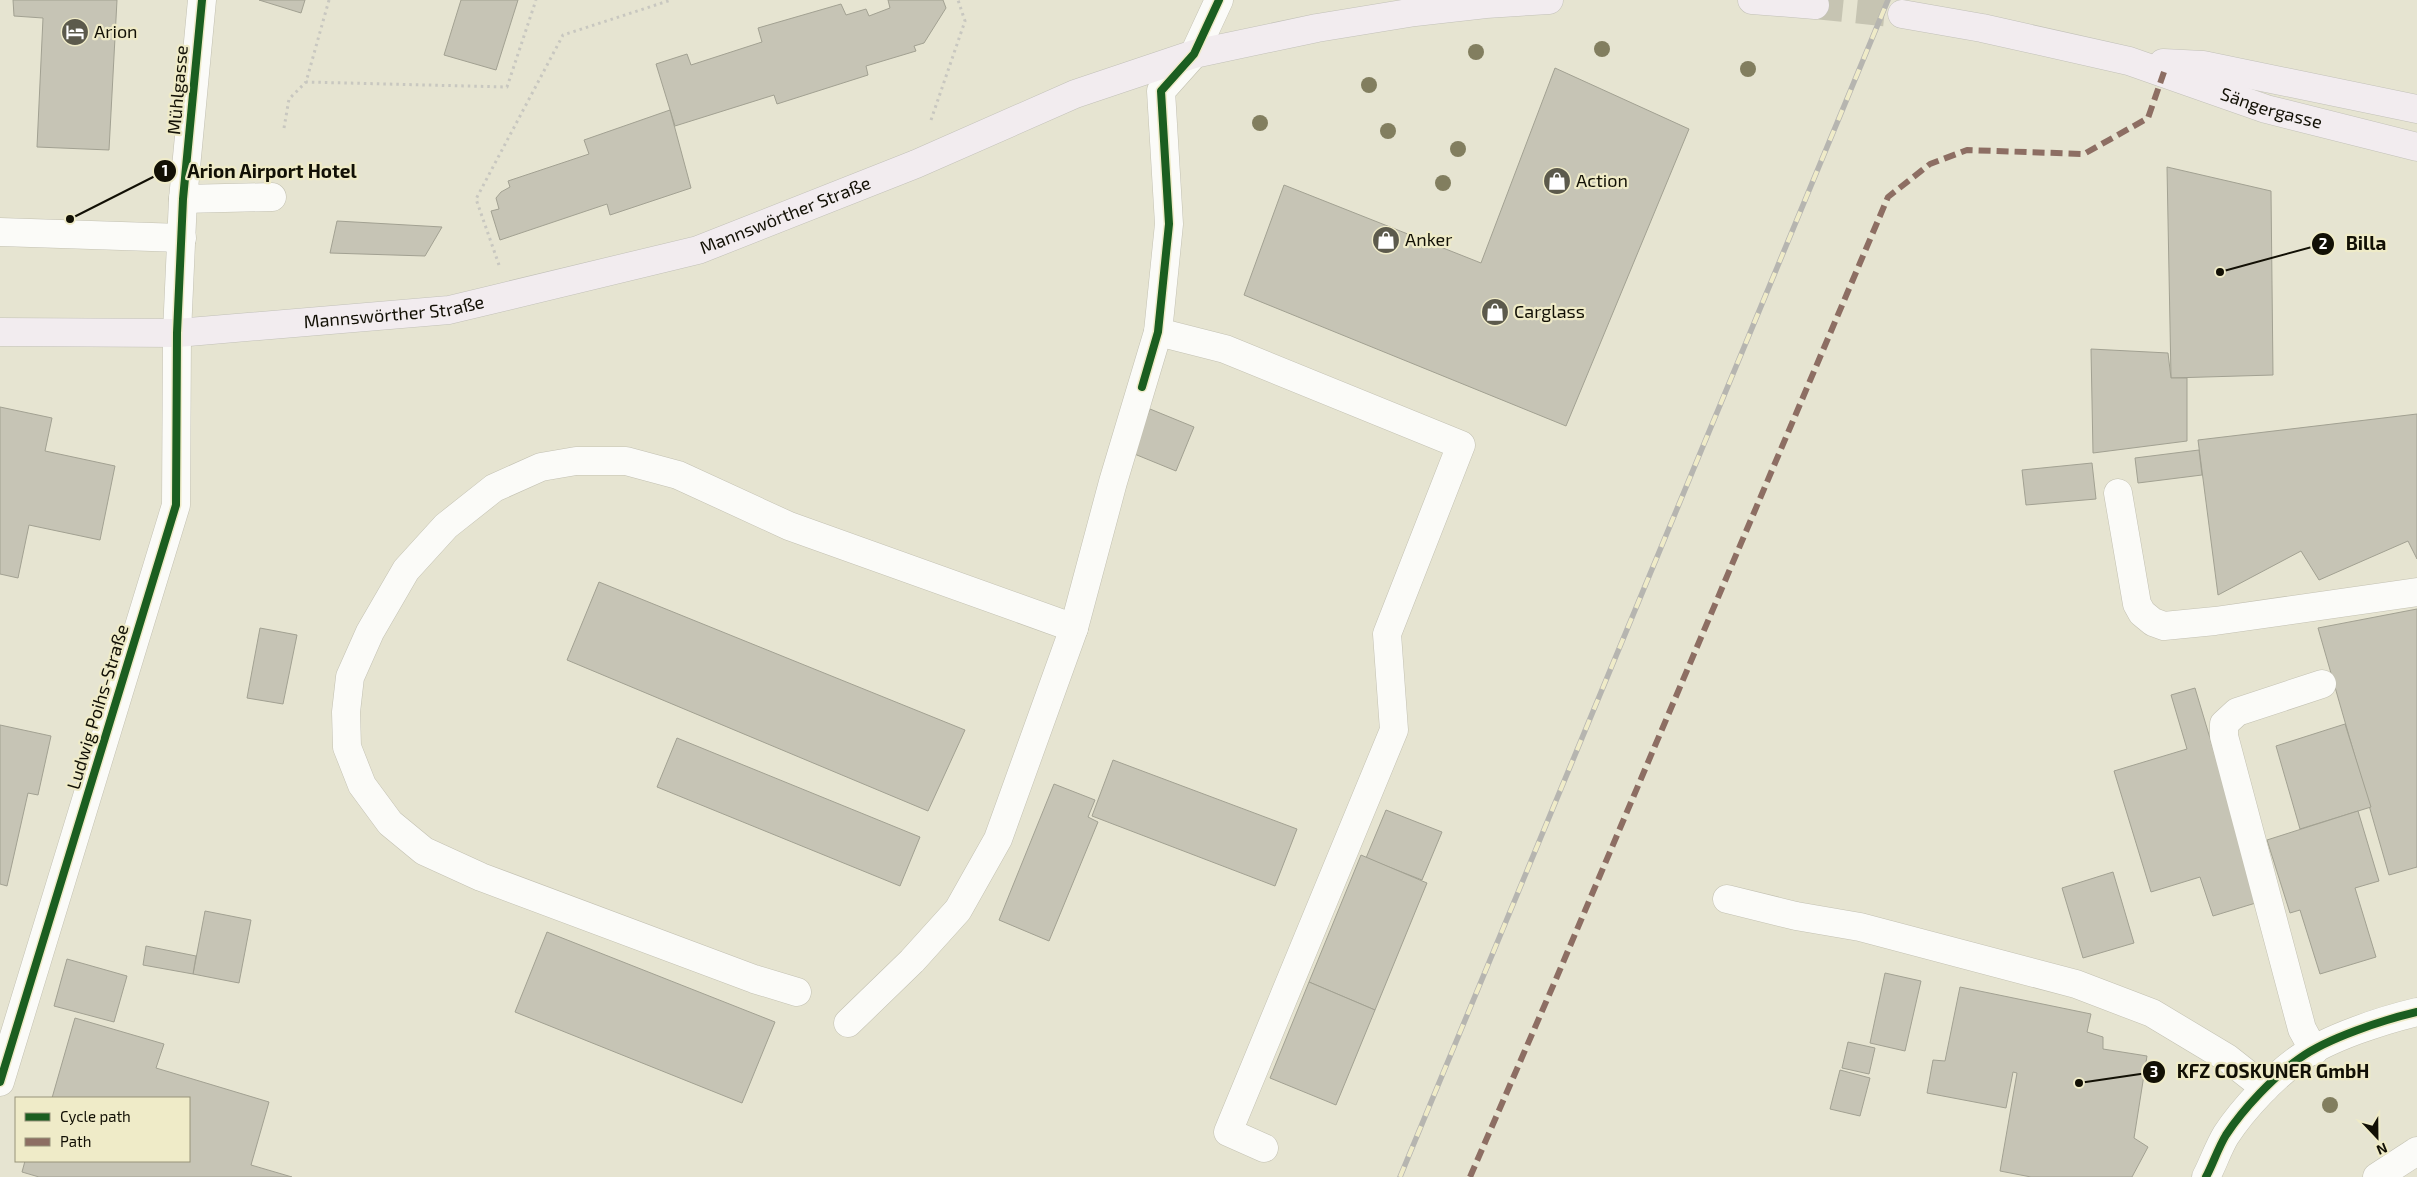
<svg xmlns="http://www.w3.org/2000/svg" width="2417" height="1177" viewBox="0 0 2417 1177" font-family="'Exo 2',sans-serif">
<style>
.building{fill:#c6c4b5;stroke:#a2a192}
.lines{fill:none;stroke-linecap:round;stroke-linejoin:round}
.major-tunnel{stroke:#c6c4b2;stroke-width:28;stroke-dasharray:28 14;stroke-linecap:butt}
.minor-casing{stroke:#c3c1b2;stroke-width:29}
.major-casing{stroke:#c2c1b8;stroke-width:29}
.path{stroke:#c8c7c0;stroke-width:3;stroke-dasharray:2.5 4;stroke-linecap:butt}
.minor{stroke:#fbfbf8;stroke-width:28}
.major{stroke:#f2ecef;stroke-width:28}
.rail-casing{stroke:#b6b5b0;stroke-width:5.5}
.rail{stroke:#efebc8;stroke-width:4;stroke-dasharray:11;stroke-linecap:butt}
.quiet{stroke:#8d6e63;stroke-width:6;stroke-dasharray:12 6;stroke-linecap:butt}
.cycleway-casing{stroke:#efebc8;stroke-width:11}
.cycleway{stroke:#1b5e20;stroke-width:8}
.tree{fill:#827e5f}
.labels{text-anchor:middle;stroke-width:4.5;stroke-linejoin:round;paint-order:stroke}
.poi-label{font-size:18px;fill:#121005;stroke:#efebc8;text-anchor:start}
.street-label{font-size:18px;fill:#121005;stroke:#efebc8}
.leader{fill:none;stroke:#121005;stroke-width:2}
.callout-dot{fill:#121005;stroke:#efebc8;stroke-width:2}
.mark-label{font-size:15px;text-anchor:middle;font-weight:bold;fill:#fff}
.callout-label{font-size:19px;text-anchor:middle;font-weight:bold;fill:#121005;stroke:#efebc8;stroke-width:4.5;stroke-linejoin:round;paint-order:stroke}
</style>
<rect width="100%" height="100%" fill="#e6e4d1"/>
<g class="building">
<path d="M 13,0 L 117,0 L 109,150 L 37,147 L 43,18 L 14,16 Z"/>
<path d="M 259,0 L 305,0 L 301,13 Z"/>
<path d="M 461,0 L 518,0 L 496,70 L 444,55 Z"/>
<path d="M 888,0 L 943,0 L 946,8 L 924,43 L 914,46 L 916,51 L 866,66 L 868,75 L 777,104 L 774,95 L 675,126 L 656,64 L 687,54 L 691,65 L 762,42 L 758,28 L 841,4 L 846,15 L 866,9 L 869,16 L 890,8 Z"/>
<path d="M 1555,68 L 1689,129 L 1566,426 L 1244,295 L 1284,185 L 1481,263 Z"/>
<path d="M 670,110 L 691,188 L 610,215 L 607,204 L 500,240 L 491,211 L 499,209 L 496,198 L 501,192 L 510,187 L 508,181 L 589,154 L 584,140 Z"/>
<path d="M 2167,167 L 2271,191 L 2273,375 L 2171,378 Z"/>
<path d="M 337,221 L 442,227 L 425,256 L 330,253 Z"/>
<path d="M 2091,349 L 2168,353 L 2171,378 L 2187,378 L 2187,441 L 2093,453 Z"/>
<path d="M 0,407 L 52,418 L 45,451 L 115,466 L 100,540 L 29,525 L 18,578 L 0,574 Z"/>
<path d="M 1150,409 L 1194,427 L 1176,471 L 1132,453 Z"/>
<path d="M 2417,414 L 2417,559 L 2408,541 L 2319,580 L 2301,551 L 2218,595 L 2198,440 Z"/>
<path d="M 2199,450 L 2202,475 L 2138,483 L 2135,458 Z"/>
<path d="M 2092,463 L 2096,499 L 2026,505 L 2022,470 Z"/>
<path d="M 599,582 L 965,730 L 928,811 L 567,660 Z"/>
<path d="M 2417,609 L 2417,867 L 2389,875 L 2318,628 Z"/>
<path d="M 260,628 L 297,635 L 283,704 L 247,698 Z"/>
<path d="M 2195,688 L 2259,902 L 2213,916 L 2200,877 L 2151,892 L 2114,771 L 2187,749 L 2171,695 Z"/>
<path d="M 2345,724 L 2371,807 L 2300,829 L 2276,746 Z"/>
<path d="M 0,725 L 51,736 L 38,795 L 28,793 L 7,886 L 0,884 Z"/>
<path d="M 677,738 L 920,837 L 900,886 L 657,787 Z"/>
<path d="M 1113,760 L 1297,829 L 1275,886 L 1092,816 Z"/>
<path d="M 1054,784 L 1095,800 L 1088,817 L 1098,822 L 1049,941 L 999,920 Z"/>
<path d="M 1386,810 L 1442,832 L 1422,880 L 1366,858 Z"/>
<path d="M 2358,811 L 2379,881 L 2355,888 L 2376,957 L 2320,974 L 2300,910 L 2290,913 L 2267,840 Z"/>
<path d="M 1361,855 L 1427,883 L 1375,1010 L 1309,982 Z"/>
<path d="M 2113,872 L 2134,943 L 2083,958 L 2062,888 Z"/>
<path d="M 205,911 L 251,920 L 239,983 L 193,974 Z"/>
<path d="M 547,932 L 775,1022 L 742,1103 L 515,1012 Z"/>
<path d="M 146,946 L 196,956 L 193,974 L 143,965 Z"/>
<path d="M 67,959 L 127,976 L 114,1022 L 54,1006 Z"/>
<path d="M 1885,973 L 1921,981 L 1905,1051 L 1870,1043 Z"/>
<path d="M 1309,982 L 1375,1010 L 1336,1105 L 1270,1078 Z"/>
<path d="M 1960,987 L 2091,1014 L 2087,1032 L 2103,1037 L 2103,1049 L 2147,1056 L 2134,1138 L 2148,1147 L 2132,1177 L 2031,1177 L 2000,1171 L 2017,1073 L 2013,1072 L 2006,1108 L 1927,1093 L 1933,1060 L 1945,1061 Z"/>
<path d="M 75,1018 L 164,1044 L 156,1068 L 269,1102 L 251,1165 L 292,1177 L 39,1177 L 22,1172 L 25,1161 L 189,1161 L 189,1098 L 52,1098 Z"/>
<path d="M 1848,1042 L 1875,1048 L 1869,1074 L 1842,1068 Z"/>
<path d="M 1840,1070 L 1870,1078 L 1860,1116 L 1830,1109 Z"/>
</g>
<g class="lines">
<path class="major-tunnel" d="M 1815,5 L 1902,14"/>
<g class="minor-casing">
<g id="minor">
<path d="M 183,199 L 272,197"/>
<path d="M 0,232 L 182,238"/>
<path d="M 1158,332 L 1225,349 L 1461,445 L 1387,634 L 1394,730 L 1228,1132 L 1264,1148"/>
<path d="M 2118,493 L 2137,604 L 2142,613 L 2153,622 L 2164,626 L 2215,621 L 2417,592"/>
<path d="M 1727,899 L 1796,916 L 1860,927 L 2076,984 L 2152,1013 L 2227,1058 L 2265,1088"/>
<path d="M 797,992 L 754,979 L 481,877 L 424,851 L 390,823 L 362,785 L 347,747 L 346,712 L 350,677 L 370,632 L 406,570 L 446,526 L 494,488 L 541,467 L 576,461 L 626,461 L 678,475 L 789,526 L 1074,628"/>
<path d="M 848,1023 L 912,961 L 958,910 L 998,839 L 1074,628 L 1113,482 L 1158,332 L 1169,224 L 1161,91 L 1194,54 L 1219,0"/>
<path d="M 2314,1051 L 2302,1029 L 2224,736 L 2224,724 L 2237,712 L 2322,684"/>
<path d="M 0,1082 L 176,505 L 177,333 L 183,199 L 202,0"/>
<path d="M 2206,1177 C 2213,1164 2218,1148 2226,1135 C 2243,1109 2274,1076 2300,1058 C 2328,1038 2383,1020 2417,1012"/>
<path d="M 2377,1177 L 2417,1151"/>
</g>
</g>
<g class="major-casing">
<g id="major">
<path d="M 1752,0 L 1815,5"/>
<path id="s1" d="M 1902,14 L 1982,28 L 2129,61 L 2266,109 L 2417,147"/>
<path d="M 2163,63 L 2203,65 L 2417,109"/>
<path id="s2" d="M 0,332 L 177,333 L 449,310 L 698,250 L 916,164 L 1075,94 L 1194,54 L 1317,28 L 1415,12 L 1486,4 L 1549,0"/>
</g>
</g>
<g class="path">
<path d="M 329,0 L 306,82 L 507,87 L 536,0"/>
<path d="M 931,120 L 965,21 L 958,0"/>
<path d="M 284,128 L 289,99 L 306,82"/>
<path d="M 499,265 L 476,199 L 563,35 L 671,0"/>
</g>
<use href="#minor" class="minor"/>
<use href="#major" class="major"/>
<g class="rail-casing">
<path id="rail" d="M 1400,1177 L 1888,0"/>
</g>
<use href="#rail" class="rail"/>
<path class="quiet" d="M 1470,1177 L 1556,979 L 1888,197 L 1930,164 L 1967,150 L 2084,154 L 2148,118 L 2164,72"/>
<g class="cycleway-casing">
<g id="cycleway">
<path d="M 1142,387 L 1158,332 L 1169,224 L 1161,91 L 1194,54 L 1219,0"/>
<path d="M 0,1082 L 176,505 L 177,333 L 183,199 L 202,0"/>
<path d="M 2206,1177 C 2213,1164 2218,1148 2226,1135 C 2243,1109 2274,1076 2300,1058 C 2328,1038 2383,1020 2417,1012"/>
</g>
</g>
<use href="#cycleway" class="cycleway"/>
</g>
<g class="tree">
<circle cx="1602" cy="49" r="8"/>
<circle cx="1476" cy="52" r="8"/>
<circle cx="1748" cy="69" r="8"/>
<circle cx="1369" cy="85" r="8"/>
<circle cx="1260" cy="123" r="8"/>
<circle cx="1388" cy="131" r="8"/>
<circle cx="1458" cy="149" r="8"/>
<circle cx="1443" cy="183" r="8"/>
<circle cx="2330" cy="1105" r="8"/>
</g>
<defs>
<g id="hotel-disc" transform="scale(1.4375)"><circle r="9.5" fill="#5c5a4c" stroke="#efebc8"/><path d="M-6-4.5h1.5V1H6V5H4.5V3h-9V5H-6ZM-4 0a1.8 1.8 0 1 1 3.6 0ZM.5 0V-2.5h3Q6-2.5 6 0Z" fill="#fff"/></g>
<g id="shop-disc" transform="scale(1.4375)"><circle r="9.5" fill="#5c5a4c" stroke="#efebc8"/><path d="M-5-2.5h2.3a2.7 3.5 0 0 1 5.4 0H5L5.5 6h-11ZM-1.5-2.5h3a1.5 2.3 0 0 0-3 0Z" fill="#fff"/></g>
</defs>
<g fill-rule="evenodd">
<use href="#hotel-disc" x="75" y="32"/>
<use href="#shop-disc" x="1557" y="181"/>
<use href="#shop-disc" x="1386" y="240"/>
<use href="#shop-disc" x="1495" y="312"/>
</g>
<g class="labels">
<g class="poi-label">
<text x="94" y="38">Arion</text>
<text x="1576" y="187">Action</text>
<text x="1405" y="246">Anker</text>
<text x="1514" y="318">Carglass</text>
</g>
<g class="street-label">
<text transform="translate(178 90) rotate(-85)" y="6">Mühlgasse</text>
<text dy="6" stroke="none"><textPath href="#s1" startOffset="382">Sängergasse</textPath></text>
<text dy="6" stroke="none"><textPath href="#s2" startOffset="800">Mannswörther Straße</textPath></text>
<text dy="6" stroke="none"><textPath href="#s2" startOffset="395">Mannswörther Straße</textPath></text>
<text transform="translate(98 707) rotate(-73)" y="6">Ludwig Poihs-Straße</text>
</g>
</g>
<path class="leader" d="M70 219L165 171M2220 272L2323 244M2079 1083L2154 1072"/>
<g class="callout-dot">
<circle cx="70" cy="219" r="5"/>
<circle cx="2220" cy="272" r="5"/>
<circle cx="2079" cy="1083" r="5"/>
<circle cx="165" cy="171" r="12"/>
<circle cx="2323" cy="244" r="12"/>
<circle cx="2154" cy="1072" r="12"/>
</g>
<g class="mark-label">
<text x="165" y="176">1</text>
<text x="2323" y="249">2</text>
<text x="2154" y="1077">3</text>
</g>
<g class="callout-label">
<text x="272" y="178">Arion Airport Hotel</text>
<text x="2366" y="250">Billa</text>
<text x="2273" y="1078">KFZ COSKUNER GmbH</text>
</g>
<rect x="15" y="1097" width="175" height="65" fill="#efebc8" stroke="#97937a"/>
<rect x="25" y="1113" width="25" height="8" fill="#1b5e20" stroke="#97937a"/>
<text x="60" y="1122" font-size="15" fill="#121005">Cycle path</text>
<rect x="25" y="1138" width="25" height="8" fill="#8d6e63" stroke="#97937a"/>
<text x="60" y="1147" font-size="15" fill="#121005">Path</text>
<g transform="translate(2377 1137) rotate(158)" stroke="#efebc8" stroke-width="4" paint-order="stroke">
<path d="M0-4L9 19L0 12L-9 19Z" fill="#121005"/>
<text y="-8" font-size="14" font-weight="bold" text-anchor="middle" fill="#121005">N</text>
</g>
</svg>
